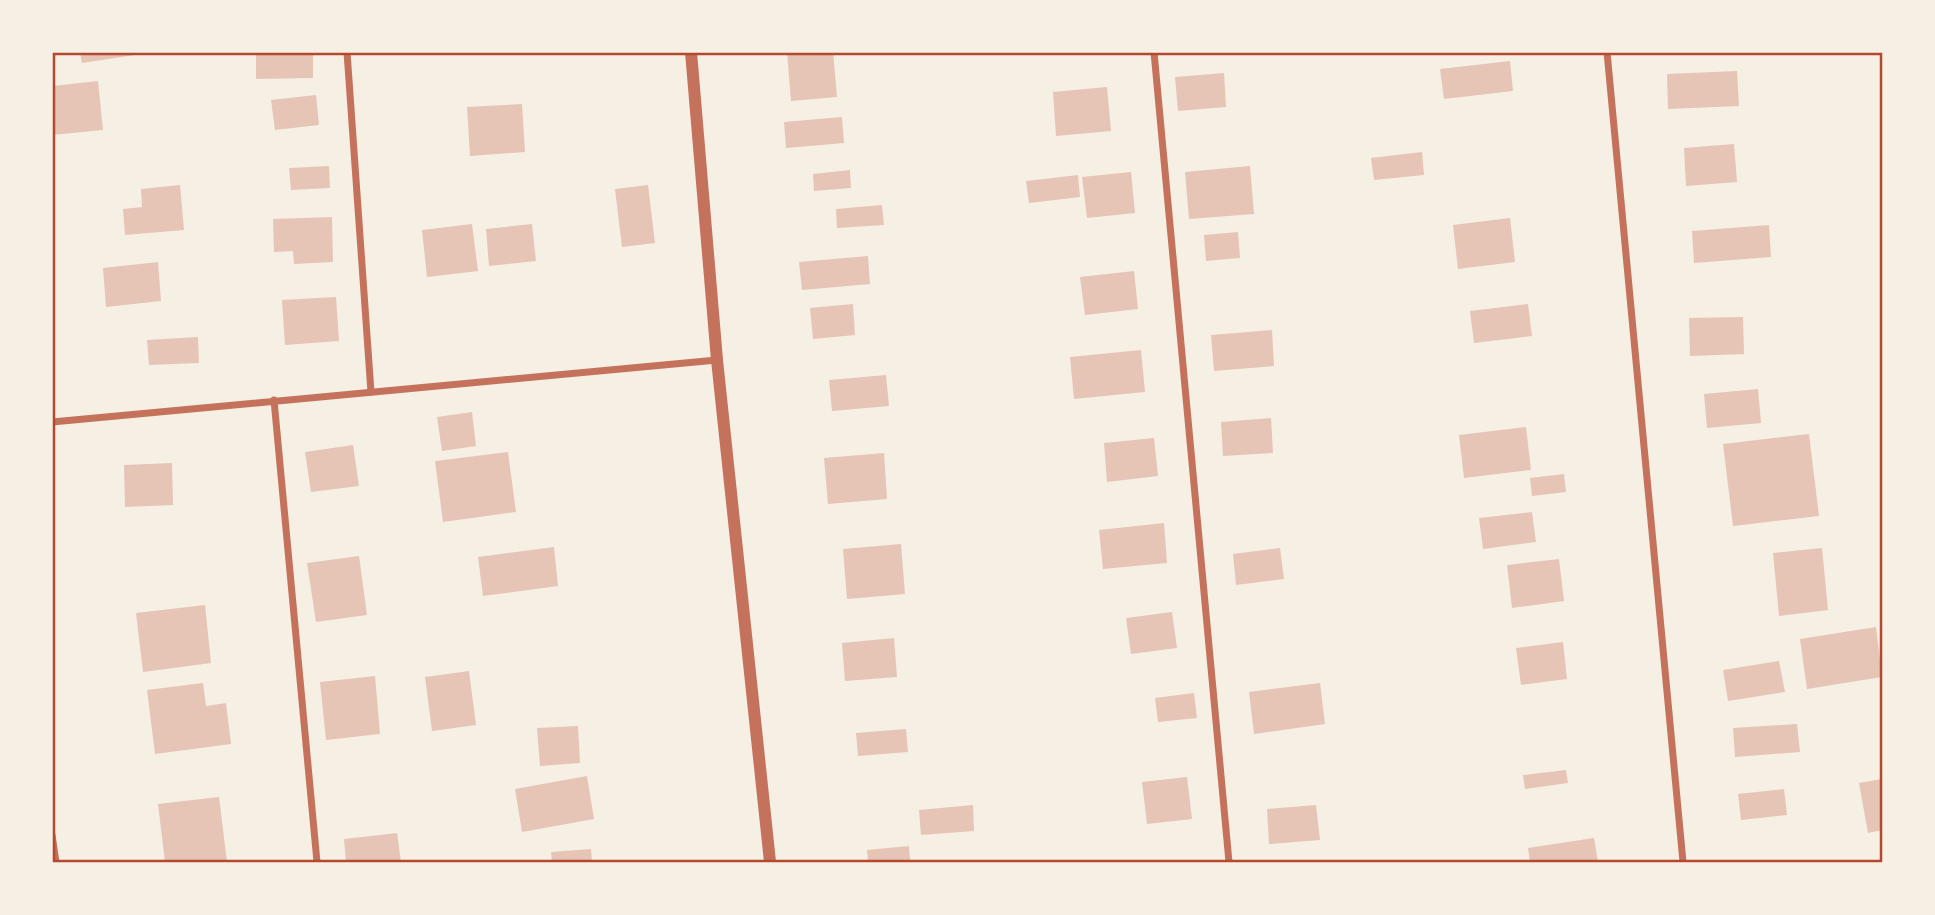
<svg xmlns="http://www.w3.org/2000/svg" width="1935" height="915" viewBox="0 0 1935 915" font-family="'Alegreya Sans',sans-serif">
<style>
.building{fill:#e6c5b7}
.lines{fill:none;stroke-linecap:round;stroke-linejoin:round}
.minor{stroke:#c5725c;stroke-width:7}
.tertiary{stroke:#c5725c;stroke-width:12}
.neatline{fill:none;stroke:#b5482f;stroke-width:2.5}
</style>
<rect width="100%" height="100%" fill="#f6efe4"/>
<g class="building">
<path d="M 80,52 L 141,52 L 141,54 L 82,63 Z"/>
<path d="M 256,52 L 313,52 L 313,78 L 256,79 Z"/>
<path d="M 787,52 L 833,52 L 837,97 L 791,101 Z"/>
<path d="M 1510,61 L 1513,91 L 1444,99 L 1440,69 Z"/>
<path d="M 1737,71 L 1739,106 L 1668,109 L 1667,74 Z"/>
<path d="M 1224,73 L 1226,107 L 1178,111 L 1175,77 Z"/>
<path d="M 98,81 L 103,130 L 52,135 L 52,86 Z"/>
<path d="M 1107,87 L 1111,131 L 1056,136 L 1053,92 Z"/>
<path d="M 316,95 L 319,125 L 275,130 L 271,100 Z"/>
<path d="M 522,104 L 525,152 L 470,156 L 467,107 Z"/>
<path d="M 842,117 L 844,143 L 786,148 L 784,122 Z"/>
<path d="M 1734,144 L 1737,182 L 1686,186 L 1684,148 Z"/>
<path d="M 1422,152 L 1424,175 L 1374,180 L 1371,158 Z"/>
<path d="M 329,166 L 330,188 L 291,190 L 289,168 Z"/>
<path d="M 1250,166 L 1254,214 L 1189,219 L 1185,172 Z"/>
<path d="M 850,170 L 851,188 L 814,191 L 813,174 Z"/>
<path d="M 1131,172 L 1135,213 L 1087,218 L 1082,177 Z"/>
<path d="M 1078,175 L 1080,197 L 1029,203 L 1026,181 Z"/>
<path d="M 180,185 L 184,230 L 125,235 L 123,209 L 142,207 L 141,189 Z"/>
<path d="M 648,185 L 655,243 L 622,247 L 615,189 Z"/>
<path d="M 882,205 L 884,225 L 837,228 L 836,209 Z"/>
<path d="M 332,217 L 333,262 L 294,264 L 293,251 L 274,252 L 273,219 Z"/>
<path d="M 1510,218 L 1515,262 L 1458,269 L 1453,225 Z"/>
<path d="M 472,224 L 478,271 L 427,277 L 422,230 Z"/>
<path d="M 532,224 L 536,261 L 489,266 L 486,229 Z"/>
<path d="M 1769,225 L 1771,257 L 1694,263 L 1692,231 Z"/>
<path d="M 1238,232 L 1240,258 L 1206,261 L 1204,235 Z"/>
<path d="M 868,256 L 870,284 L 802,290 L 799,262 Z"/>
<path d="M 158,262 L 161,301 L 106,307 L 103,268 Z"/>
<path d="M 1134,271 L 1138,309 L 1085,315 L 1080,277 Z"/>
<path d="M 336,297 L 339,341 L 285,345 L 282,300 Z"/>
<path d="M 853,304 L 855,335 L 813,339 L 810,308 Z"/>
<path d="M 1528,304 L 1532,336 L 1474,343 L 1470,311 Z"/>
<path d="M 1743,317 L 1744,354 L 1690,356 L 1689,318 Z"/>
<path d="M 1272,330 L 1274,366 L 1214,371 L 1211,335 Z"/>
<path d="M 198,337 L 199,363 L 149,365 L 147,340 Z"/>
<path d="M 1141,350 L 1145,392 L 1074,399 L 1070,357 Z"/>
<path d="M 886,375 L 889,406 L 832,411 L 829,380 Z"/>
<path d="M 1758,389 L 1761,423 L 1707,428 L 1704,394 Z"/>
<path d="M 472,412 L 476,446 L 442,451 L 437,417 Z"/>
<path d="M 1271,418 L 1273,453 L 1223,456 L 1221,422 Z"/>
<path d="M 1526,427 L 1531,470 L 1464,478 L 1459,435 Z"/>
<path d="M 1809,434 L 1819,516 L 1733,526 L 1723,444 Z"/>
<path d="M 1154,438 L 1158,476 L 1107,482 L 1104,443 Z"/>
<path d="M 353,445 L 359,486 L 311,492 L 305,452 Z"/>
<path d="M 508,452 L 516,512 L 443,522 L 435,461 Z"/>
<path d="M 884,453 L 887,499 L 828,504 L 824,458 Z"/>
<path d="M 172,463 L 173,505 L 125,507 L 124,465 Z"/>
<path d="M 1564,474 L 1566,492 L 1532,496 L 1530,478 Z"/>
<path d="M 1532,512 L 1536,542 L 1483,549 L 1479,518 Z"/>
<path d="M 1164,523 L 1167,563 L 1103,569 L 1099,530 Z"/>
<path d="M 901,544 L 905,594 L 847,599 L 843,549 Z"/>
<path d="M 554,547 L 558,586 L 483,596 L 478,557 Z"/>
<path d="M 1280,548 L 1284,579 L 1236,585 L 1233,554 Z"/>
<path d="M 1822,548 L 1828,610 L 1779,616 L 1773,553 Z"/>
<path d="M 359,556 L 367,615 L 316,622 L 307,563 Z"/>
<path d="M 1559,559 L 1564,601 L 1512,608 L 1507,565 Z"/>
<path d="M 205,605 L 211,663 L 143,672 L 136,613 Z"/>
<path d="M 1172,612 L 1177,648 L 1131,654 L 1126,618 Z"/>
<path d="M 1876,627 L 1882,677 L 1807,689 L 1800,639 Z"/>
<path d="M 894,638 L 897,677 L 845,681 L 842,643 Z"/>
<path d="M 1563,642 L 1567,679 L 1521,685 L 1516,648 Z"/>
<path d="M 1779,661 L 1785,692 L 1728,701 L 1723,670 Z"/>
<path d="M 469,671 L 476,725 L 432,731 L 425,677 Z"/>
<path d="M 375,676 L 380,734 L 326,740 L 320,682 Z"/>
<path d="M 203,683 L 206,706 L 226,703 L 231,744 L 155,754 L 147,690 Z"/>
<path d="M 1320,683 L 1325,724 L 1254,734 L 1249,692 Z"/>
<path d="M 1194,693 L 1197,718 L 1158,722 L 1155,698 Z"/>
<path d="M 1797,724 L 1800,752 L 1735,757 L 1733,728 Z"/>
<path d="M 578,726 L 580,763 L 540,766 L 537,728 Z"/>
<path d="M 906,729 L 908,752 L 858,756 L 856,733 Z"/>
<path d="M 1566,770 L 1568,783 L 1525,789 L 1523,775 Z"/>
<path d="M 587,776 L 594,819 L 522,832 L 515,789 Z"/>
<path d="M 1187,777 L 1192,819 L 1147,824 L 1142,782 Z"/>
<path d="M 1882,779 L 1882,830 L 1868,833 L 1859,783 Z"/>
<path d="M 1784,789 L 1787,815 L 1741,820 L 1738,794 Z"/>
<path d="M 219,797 L 227,862 L 165,862 L 158,804 Z"/>
<path d="M 973,805 L 974,831 L 921,835 L 919,810 Z"/>
<path d="M 1316,805 L 1320,840 L 1269,844 L 1267,809 Z"/>
<path d="M 397,833 L 401,862 L 346,862 L 344,839 Z"/>
<path d="M 1594,838 L 1598,862 L 1530,862 L 1528,848 Z"/>
<path d="M 909,846 L 910,860 L 868,862 L 867,850 Z"/>
<path d="M 591,849 L 592,862 L 552,862 L 551,852 Z"/>
</g>
<g class="lines">
<g class="minor">
<path d="M 347,52 L 371,392"/>
<path d="M 1154,52 L 1229,862"/>
<path d="M 1607,52 L 1683,862"/>
<path d="M 274,400 L 317,862"/>
<path d="M 52,422 L 717,360"/>
<path d="M 52,835 L 56,862"/>
</g>
<path class="tertiary" d="M 691,52 L 717,360 L 770,862"/>
</g>
<rect width="1935" height="915" fill="none" stroke="#f6efe4" stroke-width="108"/>
<rect x="54" y="54" width="1827" height="807" class="neatline"/>
</svg>
